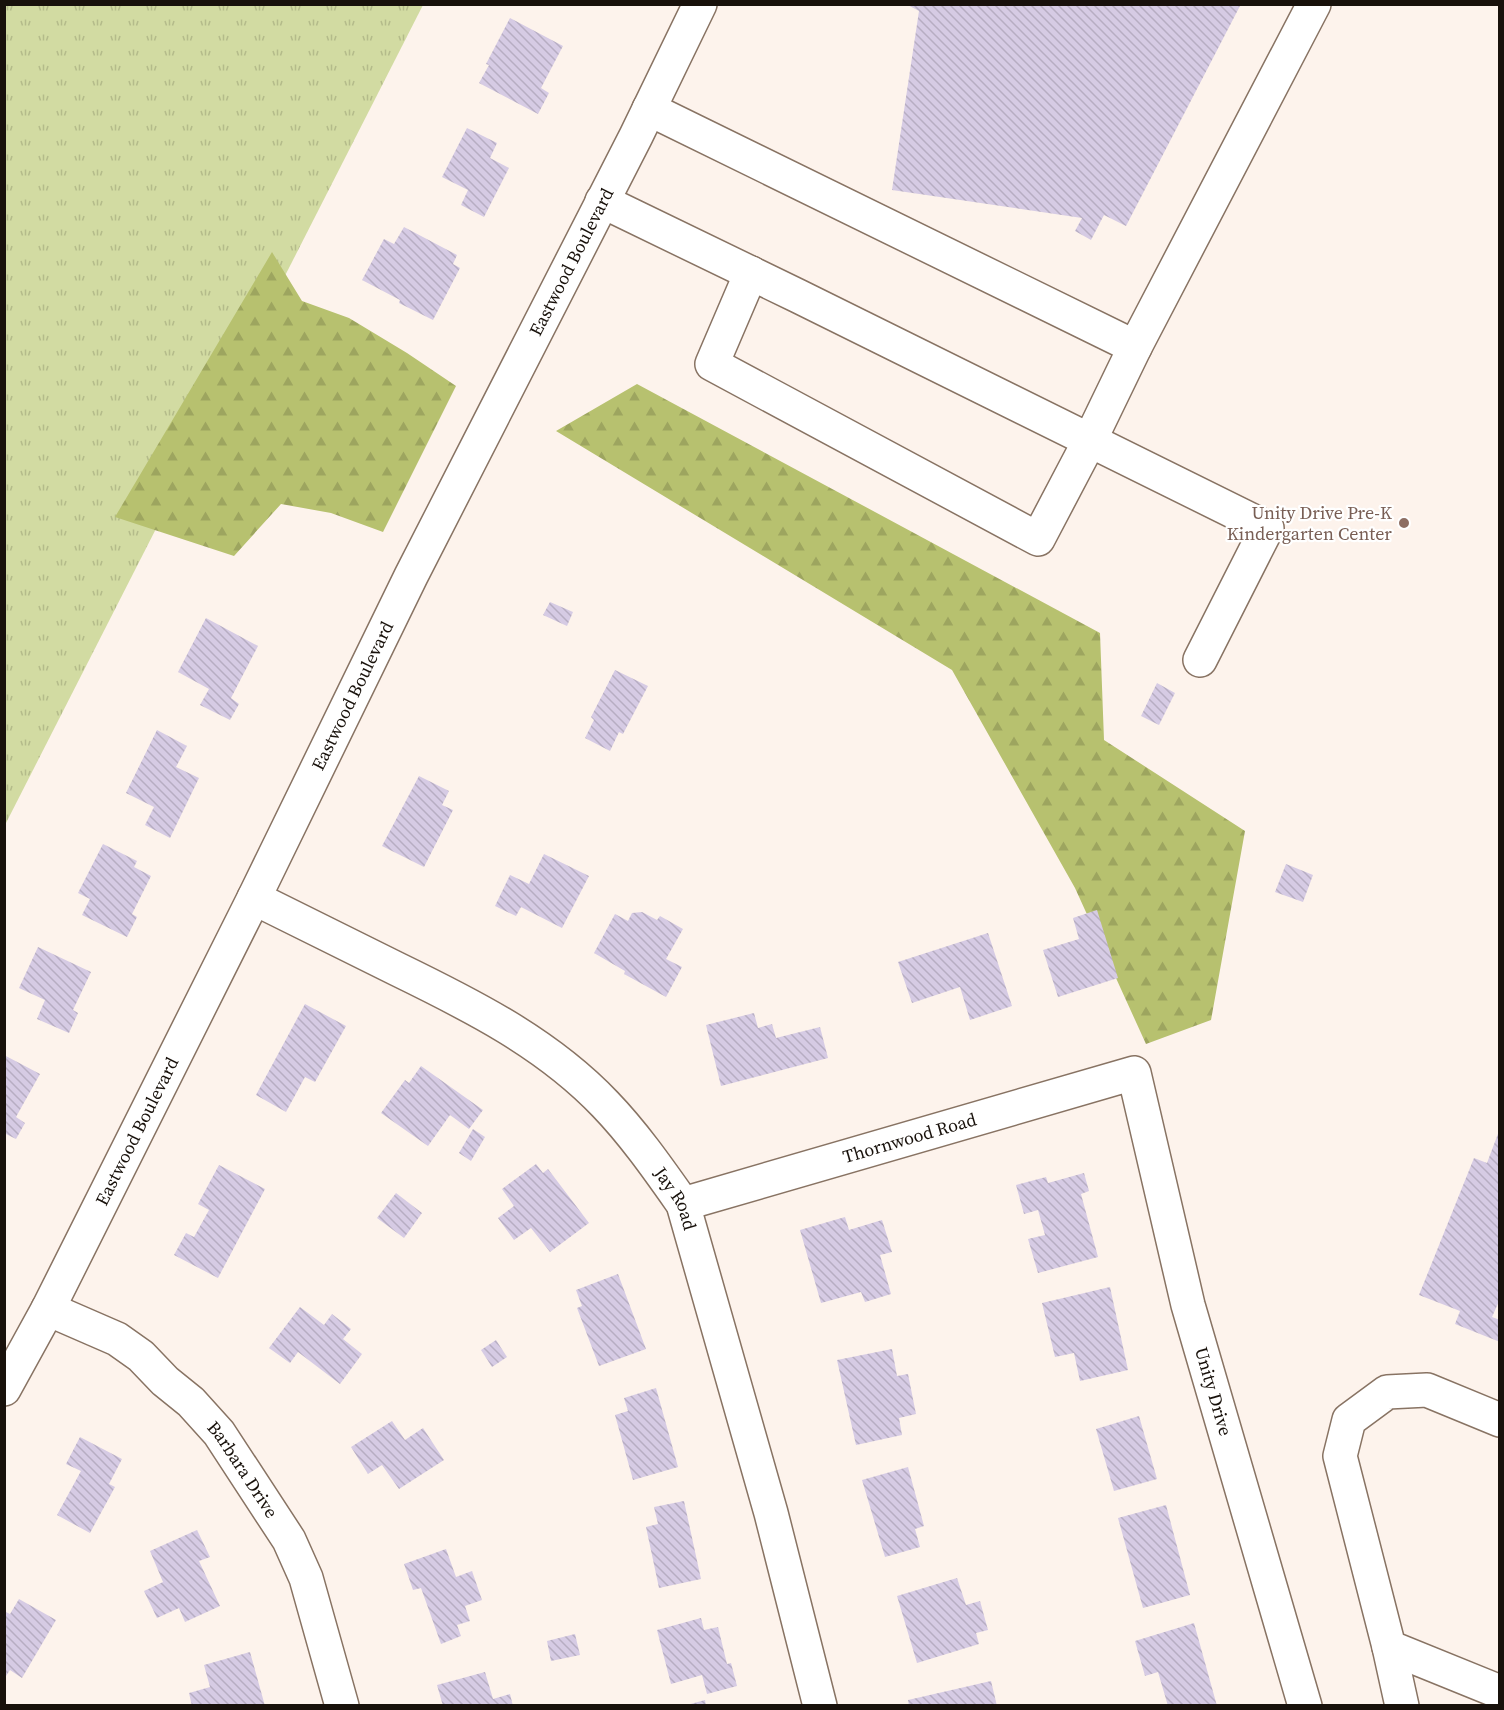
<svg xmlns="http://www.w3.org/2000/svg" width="1504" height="1710" viewBox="0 0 1504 1710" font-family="'Source Serif 4',serif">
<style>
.grass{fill:url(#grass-tufts)}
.forest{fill:url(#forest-firs)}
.building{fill:url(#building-back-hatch)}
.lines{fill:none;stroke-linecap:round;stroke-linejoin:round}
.minor-casing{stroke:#887363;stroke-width:36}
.minor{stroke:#fff;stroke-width:33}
.education-dot{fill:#8d6e63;stroke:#fff;stroke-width:2}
.labels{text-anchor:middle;stroke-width:4.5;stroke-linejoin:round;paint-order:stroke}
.street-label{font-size:18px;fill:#18110b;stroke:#fff}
.education-label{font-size:18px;fill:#785e54;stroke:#fff;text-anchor:end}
</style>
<defs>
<pattern id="grass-tufts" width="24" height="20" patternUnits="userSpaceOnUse" patternTransform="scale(1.5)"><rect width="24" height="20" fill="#d2dba2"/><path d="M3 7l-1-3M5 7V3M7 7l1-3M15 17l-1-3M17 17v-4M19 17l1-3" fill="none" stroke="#b4bb8a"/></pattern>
<pattern id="forest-firs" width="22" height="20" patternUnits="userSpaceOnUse" patternTransform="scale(1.5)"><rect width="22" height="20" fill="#b7c16f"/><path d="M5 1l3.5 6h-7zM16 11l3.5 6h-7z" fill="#9da55f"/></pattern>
<pattern id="building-back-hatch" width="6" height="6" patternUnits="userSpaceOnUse" patternTransform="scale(1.5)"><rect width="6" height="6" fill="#d6cbe4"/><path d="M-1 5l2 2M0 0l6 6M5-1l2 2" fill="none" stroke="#b7adc2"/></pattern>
</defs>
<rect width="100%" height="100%" fill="#fdf3ec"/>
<path class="grass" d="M 5,5 L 423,5 L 5,825 Z"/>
<g class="forest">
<path d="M 272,252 L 302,301 L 349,318 L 407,353 L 456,386 L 383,532 L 331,513 L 281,504 L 234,556 L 115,517 Z"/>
<path d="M 637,384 L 1100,633 L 1104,740 L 1245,831 L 1211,1020 L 1146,1044 L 1075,888 L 952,670 L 556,431 Z"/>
</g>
<g class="building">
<path d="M 906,4 L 1241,4 L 1126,226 L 1104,215 L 1091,240 L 1075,231 L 1082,218 L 892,190 L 919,11 Z"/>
<path d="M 510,18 L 563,46 L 541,88 L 549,93 L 538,114 L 479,83 L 489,65 L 486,64 Z"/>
<path d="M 467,128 L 497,143 L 490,158 L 509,168 L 484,217 L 461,205 L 468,190 L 442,177 Z"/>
<path d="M 404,227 L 457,255 L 453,264 L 460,268 L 433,320 L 399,303 L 400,300 L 362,280 L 384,239 L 394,244 Z"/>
<path d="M 550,602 L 573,612 L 567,626 L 543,615 Z"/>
<path d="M 206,618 L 258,646 L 231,698 L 239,704 L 230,720 L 200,705 L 209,689 L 178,672 Z"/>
<path d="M 615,670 L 648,686 L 623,734 L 619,732 L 610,751 L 585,738 L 594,720 L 591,717 Z"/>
<path d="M 1157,683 L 1175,693 L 1159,725 L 1141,716 Z"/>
<path d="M 157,730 L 187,746 L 176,767 L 199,778 L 170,838 L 145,825 L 154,807 L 126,793 Z"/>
<path d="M 419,776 L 449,791 L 442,805 L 453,810 L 424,867 L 382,846 Z"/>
<path d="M 103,844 L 137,861 L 134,867 L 151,876 L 132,914 L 137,917 L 127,937 L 82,915 L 90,899 L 78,893 Z"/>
<path d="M 544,854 L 589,876 L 562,928 L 521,907 L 516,916 L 495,906 L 510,875 L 529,884 Z"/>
<path d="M 1286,864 L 1313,875 L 1303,902 L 1275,892 Z"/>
<path d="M 1097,910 L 1118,978 L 1058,997 L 1043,950 L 1079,939 L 1073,918 Z"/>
<path d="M 642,912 L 657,920 L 660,916 L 683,929 L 666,959 L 682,967 L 666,997 L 624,974 L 625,971 L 594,953 L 615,914 L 628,921 L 632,913 Z"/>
<path d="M 988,933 L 1012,1006 L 970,1020 L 960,987 L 912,1003 L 898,962 Z"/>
<path d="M 38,947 L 91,972 L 73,1010 L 78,1013 L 69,1033 L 37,1019 L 45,1000 L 19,988 Z"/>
<path d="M 305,1004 L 346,1026 L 315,1082 L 305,1077 L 286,1112 L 256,1095 Z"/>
<path d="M 754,1013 L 758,1028 L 772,1024 L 776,1038 L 820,1027 L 828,1058 L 721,1086 L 706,1025 Z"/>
<path d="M 4,1055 L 40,1074 L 16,1117 L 25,1123 L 16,1139 L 4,1133 Z"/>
<path d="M 421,1066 L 483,1110 L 469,1129 L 450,1115 L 428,1146 L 381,1113 L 405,1080 L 409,1083 Z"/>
<path d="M 473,1129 L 485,1137 L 471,1161 L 459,1153 Z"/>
<path d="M 1499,1131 L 1500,1299 L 1492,1317 L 1500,1320 L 1500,1342 L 1455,1324 L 1460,1311 L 1419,1295 L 1474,1158 L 1487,1163 Z"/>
<path d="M 536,1164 L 543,1173 L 548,1169 L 589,1223 L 550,1252 L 531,1228 L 514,1240 L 498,1218 L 514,1206 L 502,1189 Z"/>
<path d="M 219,1165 L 265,1189 L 218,1278 L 174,1255 L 186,1233 L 194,1237 L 209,1210 L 198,1204 Z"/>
<path d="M 1084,1173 L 1089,1191 L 1081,1194 L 1098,1257 L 1038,1273 L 1028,1239 L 1045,1235 L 1038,1210 L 1024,1214 L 1016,1185 L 1046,1177 L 1048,1183 Z"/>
<path d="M 396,1193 L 422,1213 L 404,1238 L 377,1218 Z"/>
<path d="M 845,1217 L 849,1230 L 882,1220 L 892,1252 L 880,1255 L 891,1294 L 865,1302 L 861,1292 L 821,1303 L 800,1230 Z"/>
<path d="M 618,1274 L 646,1349 L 599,1366 L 577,1308 L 582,1306 L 576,1290 Z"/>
<path d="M 1110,1287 L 1128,1370 L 1080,1381 L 1074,1353 L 1055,1357 L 1042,1303 Z"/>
<path d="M 300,1307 L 324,1325 L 332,1314 L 351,1329 L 343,1339 L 362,1354 L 340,1384 L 298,1352 L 290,1363 L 269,1348 Z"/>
<path d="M 496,1340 L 507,1357 L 492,1367 L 481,1350 Z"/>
<path d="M 892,1349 L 897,1376 L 908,1374 L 916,1414 L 899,1418 L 902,1435 L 856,1445 L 837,1360 Z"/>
<path d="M 656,1388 L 678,1467 L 633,1480 L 615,1415 L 628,1411 L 624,1398 Z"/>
<path d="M 1139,1416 L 1157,1479 L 1114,1491 L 1096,1429 Z"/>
<path d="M 392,1421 L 405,1440 L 423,1428 L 444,1460 L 399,1489 L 382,1465 L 368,1474 L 351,1447 Z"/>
<path d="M 80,1437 L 122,1459 L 109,1484 L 115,1487 L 90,1533 L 57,1515 L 81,1471 L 66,1464 Z"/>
<path d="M 908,1467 L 924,1526 L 915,1529 L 920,1547 L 885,1557 L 862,1480 Z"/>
<path d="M 684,1501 L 701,1579 L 659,1588 L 646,1527 L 658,1524 L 654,1507 Z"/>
<path d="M 1166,1505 L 1190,1595 L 1143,1608 L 1118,1518 Z"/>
<path d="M 197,1530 L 210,1557 L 199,1561 L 220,1606 L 185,1622 L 179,1608 L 157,1618 L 144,1591 L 163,1582 L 150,1551 Z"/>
<path d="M 446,1549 L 456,1577 L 472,1571 L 482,1600 L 465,1606 L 470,1621 L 457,1625 L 461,1636 L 441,1644 L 421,1588 L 413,1590 L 404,1564 Z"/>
<path d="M 957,1578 L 966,1605 L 980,1601 L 988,1630 L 976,1633 L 979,1644 L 917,1663 L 897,1596 Z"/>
<path d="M 19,1599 L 56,1620 L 22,1678 L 10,1670 L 4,1679 L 4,1611 L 10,1614 Z"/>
<path d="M 701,1618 L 704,1630 L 718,1627 L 727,1664 L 731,1663 L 737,1686 L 707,1694 L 702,1675 L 671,1684 L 657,1630 Z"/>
<path d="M 1194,1623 L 1217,1706 L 1168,1706 L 1158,1672 L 1145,1676 L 1135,1641 Z"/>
<path d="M 575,1634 L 580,1655 L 551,1661 L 547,1641 Z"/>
<path d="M 250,1652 L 265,1706 L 192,1706 L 189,1693 L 210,1687 L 204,1665 Z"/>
<path d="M 485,1672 L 493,1699 L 510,1694 L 513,1706 L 443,1706 L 437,1685 Z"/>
<path d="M 991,1681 L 997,1706 L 909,1706 L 908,1700 Z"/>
<path d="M 705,1700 L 706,1706 L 687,1706 L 687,1705 Z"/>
</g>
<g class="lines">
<g class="minor-casing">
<g id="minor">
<path d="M 649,109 L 1135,347"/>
<path d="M 602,201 L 798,296 L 1267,528 L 1200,660"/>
<path d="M 751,273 L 712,364 L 1038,539 L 1090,440 L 1135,347 L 1314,4"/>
<path id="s1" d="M 254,898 C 302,922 349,945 397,969 C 471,1005 547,1043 605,1104 C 634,1134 659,1170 683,1204 L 771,1513 L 820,1706"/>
<path id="s2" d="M 683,1204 L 1134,1073 L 1188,1305 L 1305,1706"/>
<path id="s3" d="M 48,1309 L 117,1339 L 141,1356 L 165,1381 L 191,1402 L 219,1433 L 289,1540 L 306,1578 L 342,1706"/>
<path id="s4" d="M 4,1389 L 48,1309 L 254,898 L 411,576 L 636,136 L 700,4"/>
<path d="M 1500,1420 L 1427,1390 L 1387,1392 L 1349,1420 L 1340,1456 L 1389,1647 L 1500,1692"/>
<path d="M 1389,1647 L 1402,1706"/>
</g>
</g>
<use href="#minor" class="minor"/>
</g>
<circle class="education-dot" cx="1404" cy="523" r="6"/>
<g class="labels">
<g class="street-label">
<text dy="6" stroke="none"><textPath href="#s4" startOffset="1262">Eastwood Boulevard</textPath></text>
<text dy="6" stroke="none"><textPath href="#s4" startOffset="776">Eastwood Boulevard</textPath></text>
<text dy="6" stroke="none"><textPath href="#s4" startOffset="290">Eastwood Boulevard</textPath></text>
<text dy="6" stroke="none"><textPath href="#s2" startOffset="236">Thornwood Road</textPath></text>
<text dy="6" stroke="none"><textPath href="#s1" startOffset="528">Jay Road</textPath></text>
<text dy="6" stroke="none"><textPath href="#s2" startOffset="798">Unity Drive</textPath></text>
<text dy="6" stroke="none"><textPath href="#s3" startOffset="258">Barbara Drive</textPath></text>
</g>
<g class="education-label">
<text x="1392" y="519">Unity Drive Pre-K<tspan x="1392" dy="21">Kindergarten Center</tspan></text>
</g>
</g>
<rect width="1504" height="1710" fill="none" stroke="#18110b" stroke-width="12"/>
</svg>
